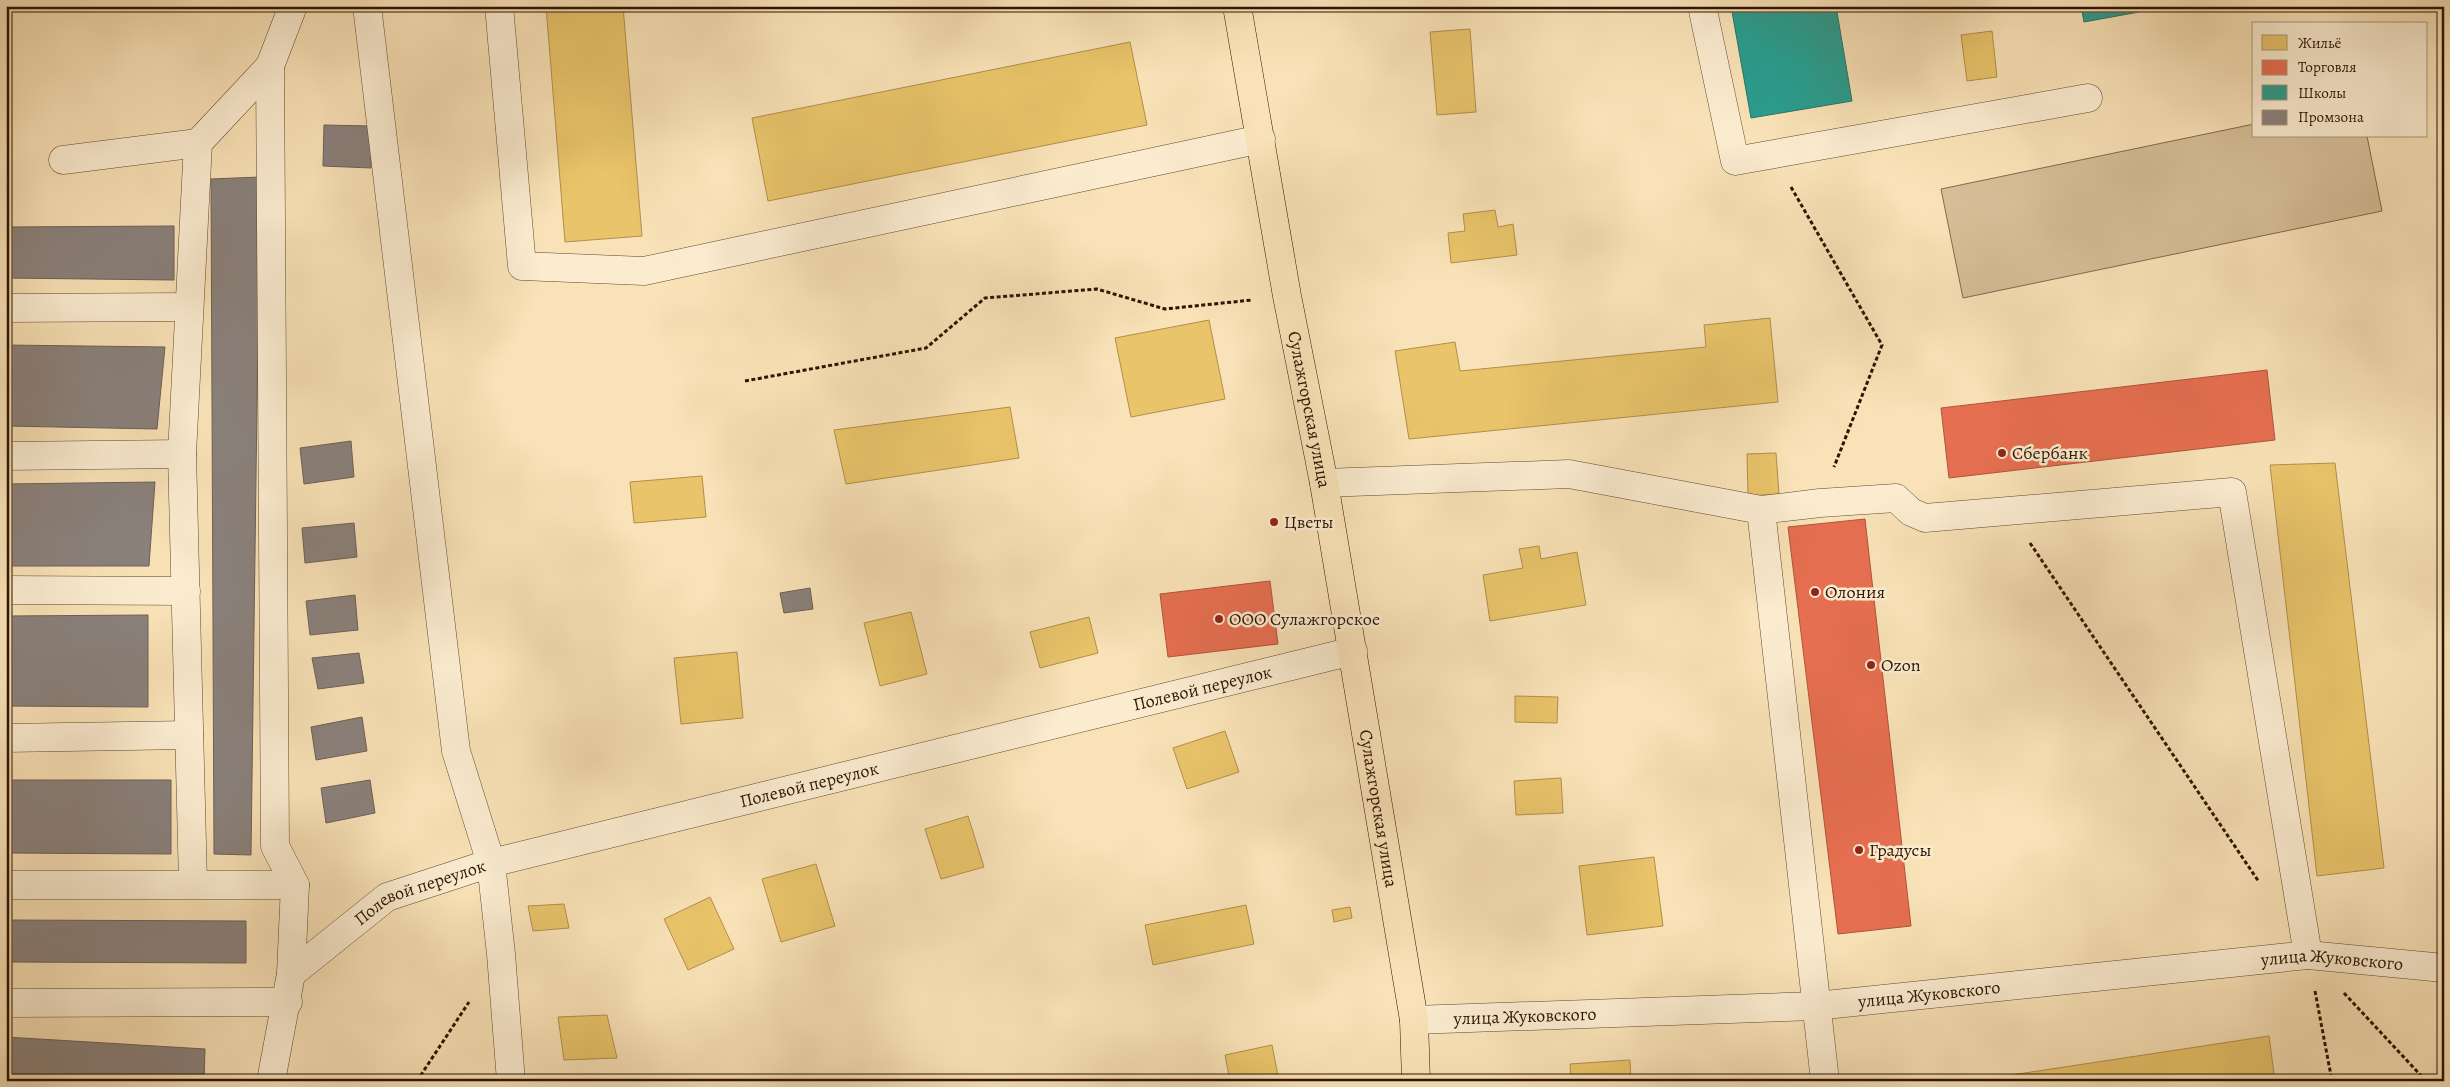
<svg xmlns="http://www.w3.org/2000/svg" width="2450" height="1087" viewBox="0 0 2450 1087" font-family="Alegreya,serif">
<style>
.green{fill:#d6bf98;stroke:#826a4d}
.homes{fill:#e9c46a;stroke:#b18f4b}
.shops{fill:#e76f51;stroke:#af5439}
.schools{fill:#2a9d8f;stroke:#2b7465}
.industry{fill:#8a817c;stroke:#6e6057}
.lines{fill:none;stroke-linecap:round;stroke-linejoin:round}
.minor-casing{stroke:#60482f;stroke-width:29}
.major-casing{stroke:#2d1402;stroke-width:29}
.path{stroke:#2d1402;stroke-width:3;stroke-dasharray:4 2.5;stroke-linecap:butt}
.minor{stroke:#fbecd0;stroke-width:28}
.major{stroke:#f9e2b7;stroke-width:28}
.poi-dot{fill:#8f2418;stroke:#fbecd0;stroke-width:2}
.labels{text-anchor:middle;stroke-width:5;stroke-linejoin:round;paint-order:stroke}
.street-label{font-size:18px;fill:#2d1402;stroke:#fbecd0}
.poi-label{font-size:18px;fill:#2d1402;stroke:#fbecd0;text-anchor:start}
</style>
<rect width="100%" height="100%" fill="#f9e2b7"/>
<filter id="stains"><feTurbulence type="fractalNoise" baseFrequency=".004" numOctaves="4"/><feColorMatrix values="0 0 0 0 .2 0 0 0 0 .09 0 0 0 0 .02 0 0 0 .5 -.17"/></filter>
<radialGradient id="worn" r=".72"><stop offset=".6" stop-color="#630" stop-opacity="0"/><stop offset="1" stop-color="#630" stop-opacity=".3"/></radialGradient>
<path class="green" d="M 2254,124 L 2254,136 L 2367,136 L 2382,211 L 1963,298 L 1941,189 Z"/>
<g class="homes">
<path d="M 546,6 L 623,6 L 642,236 L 565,242 Z"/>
<path d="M 1470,29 L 1476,112 L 1437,115 L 1430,32 Z"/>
<path d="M 1992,31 L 1997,77 L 1967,81 L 1961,35 Z"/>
<path d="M 1130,42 L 1147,125 L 768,201 L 752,118 Z"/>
<path d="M 1495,210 L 1498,227 L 1513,224 L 1517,255 L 1451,263 L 1448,233 L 1465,231 L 1463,214 Z"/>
<path d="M 1770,318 L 1778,402 L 1409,439 L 1395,351 L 1455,342 L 1460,371 L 1706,347 L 1704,325 Z"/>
<path d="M 1209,320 L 1225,399 L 1131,417 L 1115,338 Z"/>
<path d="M 1010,407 L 1019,458 L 846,484 L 834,430 Z"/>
<path d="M 1776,453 L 1779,494 L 1748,496 L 1747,454 Z"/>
<path d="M 2335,463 L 2384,868 L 2317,876 L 2270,465 Z"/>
<path d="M 702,476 L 706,517 L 634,523 L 630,482 Z"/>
<path d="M 1539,546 L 1541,559 L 1577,552 L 1586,605 L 1490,621 L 1483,575 L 1523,568 L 1519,549 Z"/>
<path d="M 911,612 L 927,674 L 880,686 L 864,623 Z"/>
<path d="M 1089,617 L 1098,653 L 1040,668 L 1030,632 Z"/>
<path d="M 737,652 L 743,718 L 681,724 L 674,658 Z"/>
<path d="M 1515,696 L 1558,697 L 1557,723 L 1515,722 Z"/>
<path d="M 1225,731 L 1239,772 L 1187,789 L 1173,748 Z"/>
<path d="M 1561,778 L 1563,813 L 1516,815 L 1514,781 Z"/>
<path d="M 968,816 L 984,867 L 941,879 L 925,829 Z"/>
<path d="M 1654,857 L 1663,926 L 1587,935 L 1579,866 Z"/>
<path d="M 816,864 L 835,926 L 781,942 L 762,879 Z"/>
<path d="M 710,897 L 734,949 L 688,970 L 664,919 Z"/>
<path d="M 564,904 L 569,928 L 533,931 L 528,906 Z"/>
<path d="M 1246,905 L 1254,944 L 1153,965 L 1145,925 Z"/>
<path d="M 1350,907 L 1352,918 L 1334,922 L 1332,910 Z"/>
<path d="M 607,1015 L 617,1058 L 564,1060 L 558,1017 Z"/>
<path d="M 2269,1036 L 2275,1081 L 1972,1081 Z"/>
<path d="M 1272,1045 L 1279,1081 L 1230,1081 L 1225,1055 Z"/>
<path d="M 1630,1060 L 1631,1081 L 1571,1081 L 1570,1064 Z"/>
</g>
<g class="shops">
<path d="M 2267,370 L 2275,440 L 1949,478 L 1941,408 Z"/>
<path d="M 1865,519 L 1911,926 L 1838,934 L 1788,527 Z"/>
<path d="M 1270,581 L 1278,644 L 1168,657 L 1160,594 Z"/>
</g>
<g class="schools">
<path d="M 1731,6 L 1836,6 L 1852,101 L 1751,118 Z"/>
<path d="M 2081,6 L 2138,6 L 2139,12 L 2084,22 Z"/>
</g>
<g class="industry">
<path d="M 324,125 L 372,126 L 371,168 L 323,166 Z"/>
<path d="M 260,177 L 251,855 L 214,854 L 211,179 Z"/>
<path d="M 174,226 L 174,280 L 6,278 L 6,227 Z"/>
<path d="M 6,345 L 165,347 L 157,429 L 6,426 Z"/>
<path d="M 351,441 L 354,477 L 304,484 L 300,448 Z"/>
<path d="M 155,482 L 149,566 L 6,566 L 6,484 Z"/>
<path d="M 354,523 L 357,557 L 305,563 L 302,528 Z"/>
<path d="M 810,588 L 813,609 L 784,613 L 780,593 Z"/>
<path d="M 355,595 L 358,630 L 310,635 L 306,601 Z"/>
<path d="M 148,615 L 148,707 L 6,706 L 6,616 Z"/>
<path d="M 359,653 L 364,683 L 318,689 L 312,658 Z"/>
<path d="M 362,717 L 367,751 L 316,760 L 311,727 Z"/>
<path d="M 6,780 L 171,780 L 171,854 L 6,853 Z"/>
<path d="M 370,780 L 375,813 L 326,823 L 321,788 Z"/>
<path d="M 6,920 L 246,921 L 246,963 L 6,962 Z"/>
<path d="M 6,1037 L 205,1049 L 204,1081 L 6,1081 Z"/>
</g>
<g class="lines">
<g class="minor-casing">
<g id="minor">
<path d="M 367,6 L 456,751 L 491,863 L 501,954 L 511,1081"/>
<path d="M 499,6 L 522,266 L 644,271 L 1261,139"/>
<path d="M 1702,6 L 1735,161 L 2088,98"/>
<path d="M 270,66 L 275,846 L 295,885 L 291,974 L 271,1081"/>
<path d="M 63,160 L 198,143"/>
<path d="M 6,308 L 189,307"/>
<path d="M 6,456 L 182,454"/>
<path d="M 1324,483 L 1569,474 L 1761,510 L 1820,503 L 1896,498 L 1911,512 L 1925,518 L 2232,492 L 2308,955"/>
<path d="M 1761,510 L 1825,1081"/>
<path d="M 6,590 L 186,591"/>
<path d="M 6,738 L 189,735"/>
<path d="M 193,883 L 182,454 L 198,143 L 270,66 L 293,6"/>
<path d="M 6,885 L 295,885"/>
<path id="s1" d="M 291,974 L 387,897 L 491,863 L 1353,651"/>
<path d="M 6,1003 L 288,1002"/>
<path id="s2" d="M 1414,1020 L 1816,1006 L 2308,955 L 2444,968"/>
</g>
</g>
<g class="major-casing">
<g id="major">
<path id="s3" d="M 1237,6 L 1287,296 L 1324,483 L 1414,1020 L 1416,1081"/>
</g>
</g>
<g class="path">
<path d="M 1791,187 L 1882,345 L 1834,467"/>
<path d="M 745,381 L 926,348 L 985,298 L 1097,289 L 1165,309 L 1252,300"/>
<path d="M 2030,543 L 2259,882"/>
<path d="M 2315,991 L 2332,1081"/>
<path d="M 2344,993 L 2426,1081"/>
<path d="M 417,1081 L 469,1002"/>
</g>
<use href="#minor" class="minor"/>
<use href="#major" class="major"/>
</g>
<g class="poi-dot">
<circle cx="2002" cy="453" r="5"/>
<circle cx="1274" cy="522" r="5"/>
<circle cx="1815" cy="592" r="5"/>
<circle cx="1219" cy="619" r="5"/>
<circle cx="1871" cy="665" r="5"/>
<circle cx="1859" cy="850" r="5"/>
</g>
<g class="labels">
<g class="street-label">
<text dy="6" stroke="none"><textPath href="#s3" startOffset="410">Сулажгорская улица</textPath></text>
<text dy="6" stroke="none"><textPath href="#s1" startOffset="965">Полевой переулок</textPath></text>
<text dy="6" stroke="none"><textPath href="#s1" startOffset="560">Полевой переулок</textPath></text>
<text dy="6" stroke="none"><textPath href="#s3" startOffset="815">Сулажгорская улица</textPath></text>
<text dy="6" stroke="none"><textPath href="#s1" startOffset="155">Полевой переулок</textPath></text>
<text dy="6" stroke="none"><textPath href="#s2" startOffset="921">улица Жуковского</textPath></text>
<text dy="6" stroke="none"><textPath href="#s2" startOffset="516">улица Жуковского</textPath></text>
<text dy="6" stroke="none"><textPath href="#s2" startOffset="111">улица Жуковского</textPath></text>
</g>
<g class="poi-label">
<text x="2012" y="459">Сбербанк</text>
<text x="1284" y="528">Цветы</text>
<text x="1825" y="598">Олония</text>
<text x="1229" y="625">ООО Сулажгорское</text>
<text x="1881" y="671">Ozon</text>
<text x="1869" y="856">Градусы</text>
</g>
</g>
<rect width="2450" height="1087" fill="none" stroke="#f9e2b7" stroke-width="25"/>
<rect x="8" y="8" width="2435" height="1072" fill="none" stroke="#2d1402" stroke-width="2.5"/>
<rect x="12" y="12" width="2425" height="1062" fill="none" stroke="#2d1402"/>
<rect x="2252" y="22" width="175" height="115" fill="#fbecd0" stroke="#a9967e"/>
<rect x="2262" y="35" width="25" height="15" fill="#e9c46a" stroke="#a9967e"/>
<text x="2298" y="48" font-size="15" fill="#2d1402">Жильё</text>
<rect x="2262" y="60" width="25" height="15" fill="#e76f51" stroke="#a9967e"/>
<text x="2298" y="72" font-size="15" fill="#2d1402">Торговля</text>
<rect x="2262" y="85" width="25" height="15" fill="#2a9d8f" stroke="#a9967e"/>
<text x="2298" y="98" font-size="15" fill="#2d1402">Школы</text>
<rect x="2262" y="110" width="25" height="15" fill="#8a817c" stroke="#a9967e"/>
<text x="2298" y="122" font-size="15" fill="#2d1402">Промзона</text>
<rect width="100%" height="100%" filter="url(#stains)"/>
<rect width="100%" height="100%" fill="url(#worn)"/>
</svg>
